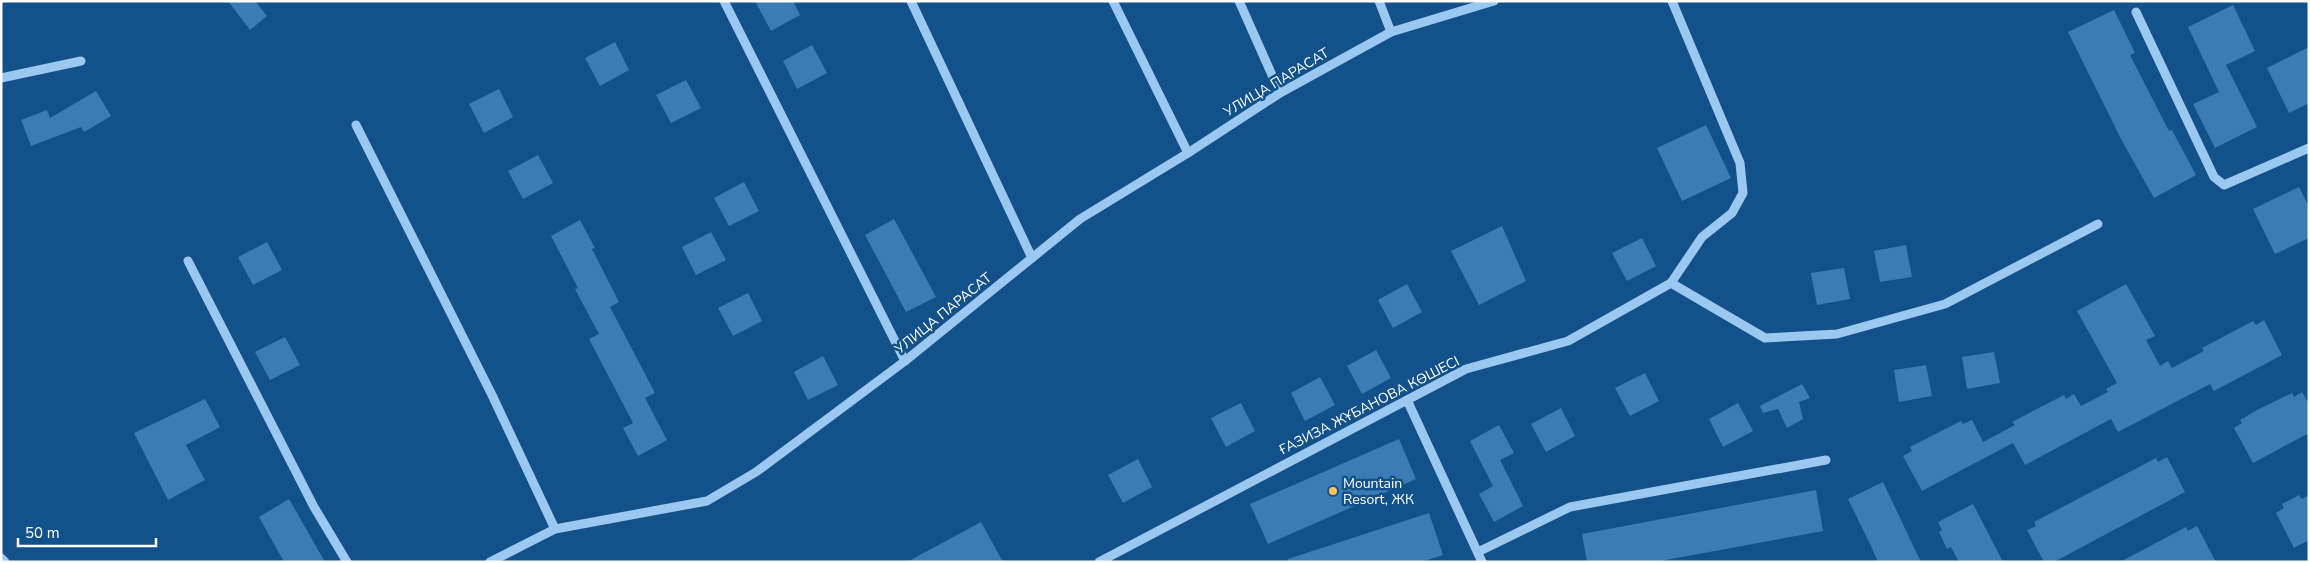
<svg xmlns="http://www.w3.org/2000/svg" width="2310" height="563" viewBox="0 0 2310 563" font-family="'Nunito Sans',sans-serif">
<style>
.building{fill:#3c7bb3}
.lines{fill:none;stroke-linecap:round;stroke-linejoin:round}
.minor{stroke:#9ac8f0;stroke-width:9}
.poi-dot{fill:#ffc259;stroke:#13518a;stroke-width:2}
.labels{text-anchor:middle;stroke-width:5;stroke-linejoin:round;paint-order:stroke}
.street-label{font-size:14px;fill:#fff;stroke:#13518a}
.poi-label{font-size:14px;fill:#fff;stroke:#13518a;text-anchor:start}
</style>
<rect width="100%" height="100%" fill="#13518a"/>
<g class="building">
<path d="M 228,1 L 255,1 L 267,16 L 250,30 Z"/>
<path d="M 755,1 L 793,1 L 800,15 L 771,31 Z"/>
<path d="M 2233,5 L 2255,51 L 2226,65 L 2257,127 L 2215,148 L 2193,104 L 2219,92 L 2188,27 Z"/>
<path d="M 2114,10 L 2135,53 L 2130,55 L 2169,131 L 2172,130 L 2196,175 L 2154,198 L 2121,139 L 2068,32 Z"/>
<path d="M 615,42 L 629,70 L 600,86 L 585,58 Z"/>
<path d="M 812,45 L 827,73 L 797,89 L 783,61 Z"/>
<path d="M 2309,47 L 2309,103 L 2289,113 L 2267,68 Z"/>
<path d="M 686,80 L 701,108 L 671,123 L 656,95 Z"/>
<path d="M 499,89 L 513,117 L 484,133 L 469,104 Z"/>
<path d="M 96,91 L 111,116 L 84,132 L 81,127 L 31,146 L 21,120 L 47,110 L 50,118 Z"/>
<path d="M 1706,125 L 1731,178 L 1682,201 L 1657,148 Z"/>
<path d="M 538,155 L 553,183 L 523,199 L 508,171 Z"/>
<path d="M 744,182 L 759,211 L 729,226 L 714,198 Z"/>
<path d="M 2299,187 L 2309,207 L 2309,238 L 2275,254 L 2253,209 Z"/>
<path d="M 894,219 L 936,297 L 906,312 L 865,235 Z"/>
<path d="M 580,220 L 595,248 L 592,249 L 619,302 L 610,307 L 655,393 L 645,398 L 667,440 L 638,456 L 623,428 L 633,423 L 589,339 L 599,334 L 575,289 L 578,288 L 551,236 Z"/>
<path d="M 1502,226 L 1526,281 L 1479,305 L 1451,251 Z"/>
<path d="M 711,232 L 726,260 L 696,275 L 682,247 Z"/>
<path d="M 1642,238 L 1656,266 L 1627,281 L 1612,253 Z"/>
<path d="M 267,242 L 282,270 L 253,285 L 238,257 Z"/>
<path d="M 1906,245 L 1912,277 L 1880,282 L 1874,251 Z"/>
<path d="M 1844,268 L 1850,299 L 1817,305 L 1811,273 Z"/>
<path d="M 1407,284 L 1422,312 L 1393,328 L 1378,300 Z"/>
<path d="M 2126,284 L 2155,336 L 2146,340 L 2160,366 L 2168,361 L 2172,368 L 2204,351 L 2202,348 L 2253,321 L 2256,325 L 2264,320 L 2282,355 L 2214,391 L 2210,384 L 2118,432 L 2111,419 L 2025,465 L 2013,443 L 1922,491 L 1903,456 L 1912,451 L 1910,447 L 1961,421 L 1963,424 L 1972,420 L 1983,442 L 2015,425 L 2012,422 L 2064,395 L 2066,399 L 2074,394 L 2081,406 L 2108,392 L 2106,389 L 2117,383 L 2077,311 Z"/>
<path d="M 748,293 L 762,321 L 733,336 L 718,308 Z"/>
<path d="M 285,337 L 300,365 L 270,380 L 255,352 Z"/>
<path d="M 1376,350 L 1391,378 L 1362,394 L 1347,366 Z"/>
<path d="M 1994,352 L 2000,383 L 1967,389 L 1962,357 Z"/>
<path d="M 823,356 L 838,385 L 808,400 L 794,372 Z"/>
<path d="M 1926,365 L 1932,396 L 1899,402 L 1894,370 Z"/>
<path d="M 1645,373 L 1659,401 L 1630,416 L 1615,388 Z"/>
<path d="M 1320,377 L 1335,405 L 1305,421 L 1291,393 Z"/>
<path d="M 1802,384 L 1810,398 L 1799,402 L 1803,419 L 1787,428 L 1778,409 L 1763,413 L 1760,406 Z"/>
<path d="M 2302,392 L 2309,404 L 2309,433 L 2253,463 L 2234,428 L 2242,423 L 2240,420 L 2257,410 L 2292,393 L 2294,397 Z"/>
<path d="M 205,399 L 220,427 L 186,445 L 205,480 L 168,500 L 134,433 Z"/>
<path d="M 1241,403 L 1255,431 L 1226,447 L 1211,418 Z"/>
<path d="M 1738,403 L 1753,431 L 1723,447 L 1709,419 Z"/>
<path d="M 1561,408 L 1575,436 L 1546,452 L 1531,424 Z"/>
<path d="M 1499,425 L 1514,453 L 1500,460 L 1523,506 L 1494,522 L 1479,494 L 1493,486 L 1470,441 Z"/>
<path d="M 1399,439 L 1416,479 L 1268,544 L 1250,504 Z"/>
<path d="M 2167,457 L 2185,492 L 2054,562 L 2044,562 L 2027,530 L 2036,526 L 2034,522 L 2156,458 L 2158,462 Z"/>
<path d="M 1138,459 L 1152,487 L 1123,503 L 1108,475 Z"/>
<path d="M 1883,482 L 1909,537 L 1921,562 L 1878,562 L 1871,546 L 1848,499 Z"/>
<path d="M 1816,490 L 1823,531 L 1655,562 L 1587,562 L 1582,534 Z"/>
<path d="M 2299,495 L 2302,499 L 2309,495 L 2309,540 L 2294,548 L 2276,513 L 2284,508 L 2282,504 Z"/>
<path d="M 289,499 L 325,562 L 284,562 L 259,517 Z"/>
<path d="M 1973,504 L 2003,562 L 1959,562 L 1951,547 L 1947,549 L 1939,532 L 1942,530 L 1938,522 Z"/>
<path d="M 1429,513 L 1443,555 L 1421,562 L 1288,562 L 1288,559 Z"/>
<path d="M 981,522 L 1003,562 L 907,562 Z"/>
<path d="M 2197,526 L 2216,562 L 2120,562 L 2186,527 L 2188,531 Z"/>
</g>
<g class="lines">
<g class="minor">
<path d="M 724,1 L 905,361"/>
<path d="M 911,1 L 1032,258"/>
<path d="M 1113,1 L 1188,153"/>
<path d="M 1239,1 L 1280,93"/>
<path d="M 1379,1 L 1391,32"/>
<path d="M 2136,12 L 2214,177 L 2224,185 L 2309,148"/>
<path d="M 1,78 L 81,61"/>
<path d="M 356,125 L 492,395 L 555,529"/>
<path d="M 188,261 L 314,507 L 347,562"/>
<path d="M 1671,283 L 1702,237 L 1732,213 L 1743,193 L 1740,163 L 1672,1"/>
<path d="M 1407,400 L 1482,562"/>
<path d="M 1478,552 L 1570,507 L 1826,460"/>
<path d="M 1,558 L 5,562"/>
<path d="M 490,562 L 555,529 L 707,501 L 756,472 L 905,361 L 1080,219 L 1188,153 L 1280,93 L 1391,32 L 1494,1"/>
<path d="M 1099,562 L 1466,369 L 1568,341 L 1671,283 L 1765,338 L 1837,334 L 1945,304 L 2098,224"/>
</g>
</g>
<circle class="poi-dot" cx="1333" cy="491" r="5"/>
<g class="labels">
<g class="street-label">
<text transform="translate(1276 82) rotate(-31)" y="5">УЛИЦА ПАРАСАТ</text>
<text transform="translate(943 313) rotate(-39)" y="5">УЛИЦА ПАРАСАТ</text>
<text transform="translate(1369 405) rotate(-27)" y="5">ҒАЗИЗА ЖҰБАНОВА КӨШЕСІ</text>
</g>
<g class="poi-label">
<text x="1343" y="488">Mountain<tspan x="1343" dy="16">Resort, ЖК</tspan></text>
</g>
</g>
<rect width="2310" height="563" fill="none" stroke="#ffffff" stroke-width="5"/>
<path d="M18 538v8h138v-8" fill="none" stroke="#ffffff" stroke-width="2.5"/>
<text x="25" y="538" font-size="15" fill="#ffffff" stroke="#13518a" stroke-width="4" paint-order="stroke">50 m</text>
</svg>
